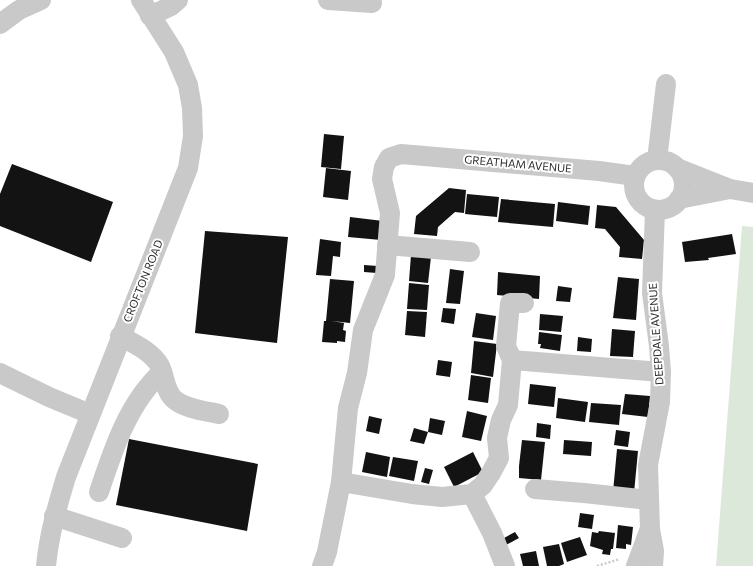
<svg xmlns="http://www.w3.org/2000/svg" width="753" height="566" viewBox="0 0 753 566" font-family="Commissioner,sans-serif">
<style>
.green{fill:#dce9da}
.building{fill:#131313}
.lines{fill:none;stroke-linecap:round;stroke-linejoin:round}
.path{stroke:#c9c9c9;stroke-width:2.5;stroke-dasharray:2 2;stroke-linecap:butt}
.minor{stroke:#c9c9c9;stroke-width:20}
.labels{text-anchor:middle;stroke-width:4;stroke-linejoin:round;paint-order:stroke}
.street-label{font-size:11px;fill:#2c2c2c;stroke:#fff}
</style>
<rect width="100%" height="100%" fill="#fff"/>
<path class="green" d="M 742,226 L 753,227 L 753,566 L 716,566 Z"/>
<g class="building">
<path d="M 324,134 L 344,136 L 341,169 L 321,167 Z"/>
<path d="M 12,164 L 113,202 L 91,262 L 0,226 L 0,194 Z"/>
<path d="M 326,168 L 351,171 L 348,200 L 323,197 Z"/>
<path d="M 449,188 L 466,190 L 464,213 L 455,212 L 438,227 L 437,236 L 414,234 L 416,216 Z"/>
<path d="M 467,194 L 499,197 L 497,217 L 465,214 Z"/>
<path d="M 501,199 L 555,204 L 553,227 L 498,222 Z"/>
<path d="M 558,202 L 590,206 L 588,225 L 556,221 Z"/>
<path d="M 597,205 L 616,207 L 644,240 L 642,259 L 619,257 L 620,247 L 605,229 L 595,228 Z"/>
<path d="M 350,217 L 383,221 L 381,240 L 348,237 Z"/>
<path d="M 205,231 L 288,237 L 277,343 L 195,333 Z"/>
<path d="M 732,234 L 736,254 L 708,258 L 709,260 L 685,262 L 682,242 Z"/>
<path d="M 320,239 L 341,242 L 340,257 L 333,256 L 331,276 L 316,275 Z"/>
<path d="M 411,255 L 431,257 L 428,283 L 409,281 Z"/>
<path d="M 364,265 L 378,266 L 377,273 L 364,272 Z"/>
<path d="M 450,269 L 464,271 L 460,304 L 446,303 Z"/>
<path d="M 498,272 L 540,276 L 539,299 L 497,295 Z"/>
<path d="M 618,277 L 639,279 L 636,320 L 613,318 Z"/>
<path d="M 330,279 L 354,281 L 350,323 L 332,321 L 344,323 L 343,330 L 346,331 L 345,342 L 337,341 L 337,343 L 322,342 L 324,321 L 326,321 Z"/>
<path d="M 409,283 L 429,285 L 427,310 L 407,309 Z"/>
<path d="M 558,286 L 572,288 L 570,302 L 556,301 Z"/>
<path d="M 443,308 L 456,309 L 454,324 L 441,322 Z"/>
<path d="M 407,311 L 427,312 L 425,337 L 405,335 Z"/>
<path d="M 476,313 L 496,316 L 493,340 L 472,337 Z"/>
<path d="M 540,314 L 563,316 L 561,332 L 539,330 Z"/>
<path d="M 612,329 L 635,331 L 633,357 L 610,356 Z"/>
<path d="M 539,332 L 562,335 L 560,351 L 540,348 L 541,344 L 538,344 Z"/>
<path d="M 578,337 L 592,339 L 591,352 L 577,351 Z"/>
<path d="M 474,341 L 497,344 L 493,377 L 471,373 Z"/>
<path d="M 438,360 L 452,362 L 450,377 L 436,375 Z"/>
<path d="M 471,375 L 491,378 L 488,403 L 468,400 Z"/>
<path d="M 530,384 L 556,387 L 554,407 L 528,404 Z"/>
<path d="M 625,394 L 650,396 L 648,417 L 622,414 Z"/>
<path d="M 558,398 L 588,402 L 585,422 L 556,418 Z"/>
<path d="M 591,403 L 621,405 L 619,425 L 589,422 Z"/>
<path d="M 467,411 L 487,416 L 481,441 L 462,437 Z"/>
<path d="M 369,416 L 382,419 L 379,434 L 366,431 Z"/>
<path d="M 430,418 L 445,421 L 442,435 L 428,432 Z"/>
<path d="M 537,423 L 551,425 L 550,439 L 536,437 Z"/>
<path d="M 414,428 L 428,432 L 424,444 L 410,441 Z"/>
<path d="M 616,430 L 630,432 L 628,447 L 614,445 Z"/>
<path d="M 129,439 L 258,464 L 247,531 L 116,505 Z"/>
<path d="M 522,440 L 545,442 L 541,480 L 519,478 L 519,466 Z"/>
<path d="M 564,440 L 592,442 L 591,456 L 563,454 Z"/>
<path d="M 617,449 L 638,451 L 634,493 L 613,492 Z"/>
<path d="M 366,452 L 390,457 L 387,477 L 362,472 Z"/>
<path d="M 473,452 L 483,472 L 454,487 L 444,467 Z"/>
<path d="M 393,457 L 418,461 L 414,481 L 389,476 Z"/>
<path d="M 425,468 L 433,470 L 429,484 L 421,482 Z"/>
<path d="M 580,513 L 594,515 L 592,529 L 578,527 Z"/>
<path d="M 618,525 L 633,527 L 631,545 L 626,544 L 626,549 L 616,548 Z"/>
<path d="M 599,531 L 615,533 L 613,549 L 611,549 L 610,555 L 602,554 L 603,550 L 590,546 L 592,532 L 598,533 Z"/>
<path d="M 515,532 L 519,538 L 506,545 L 504,538 Z"/>
<path d="M 580,537 L 587,555 L 567,562 L 561,543 Z"/>
<path d="M 559,544 L 564,564 L 559,566 L 547,566 L 543,547 Z"/>
<path d="M 536,551 L 539,566 L 523,566 L 520,554 Z"/>
</g>
<g class="lines">
<path class="path" d="M 597,566 L 620,559"/>
<g class="minor">
<path d="M 328,0 L 372,3"/>
<path d="M 150,16 L 171,6 L 178,0"/>
<path d="M 0,24 L 19,10 L 41,0"/>
<path d="M 657,160 L 666,84"/>
<circle cx="659" cy="185" r="25"/>
<path d="M 677,168 L 730,189 L 753,193"/>
<path d="M 679,199 L 730,189"/>
<path d="M 387,245 L 470,252"/>
<path d="M 120,336 C 135,344 152,352 160,366 C 165,376 165,393 175,400 C 186,409 206,411 219,414"/>
<path d="M 512,360 L 661,372"/>
<path d="M 0,373 L 49,397 L 90,414"/>
<path d="M 341,482 L 412,494 L 442,497 L 472,494 L 483,485 L 491,473 L 499,458 L 497,438 L 501,420 L 508,405 L 512,360 L 506,346 L 510,303 L 524,303"/>
<path d="M 535,489 L 584,493 L 649,500"/>
<path d="M 99,492 C 113,450 128,403 162,372"/>
<path d="M 472,494 L 492,533 L 505,566"/>
<path d="M 54,516 L 122,538"/>
<path d="M 46,566 C 49,535 57,507 66,477 L 188,168 L 193,136 L 192,108 L 188,85 L 174,52 L 141,0"/>
<path d="M 322,566 L 327,552 L 341,482 L 348,408 L 357,373 L 363,330 L 385,275 L 390,213 L 382,179 L 384,167 L 389,158 L 401,154 L 599,171 L 635,176"/>
<path d="M 636,566 L 649,531"/>
<path d="M 653,566 L 654,551 L 650,529 L 648,465 L 660,402 L 661,372 L 659,346 L 652,293 L 655,210"/>
</g>
</g>
<g class="labels">
<g class="street-label">
<text transform="translate(518 164) rotate(5)" y="4">GREATHAM AVENUE</text>
<text transform="translate(143 281) rotate(-68)" y="4">CROFTON ROAD</text>
<text transform="translate(656 334) rotate(-94)" y="4">DEEPDALE AVENUE</text>
</g>
</g>
</svg>
